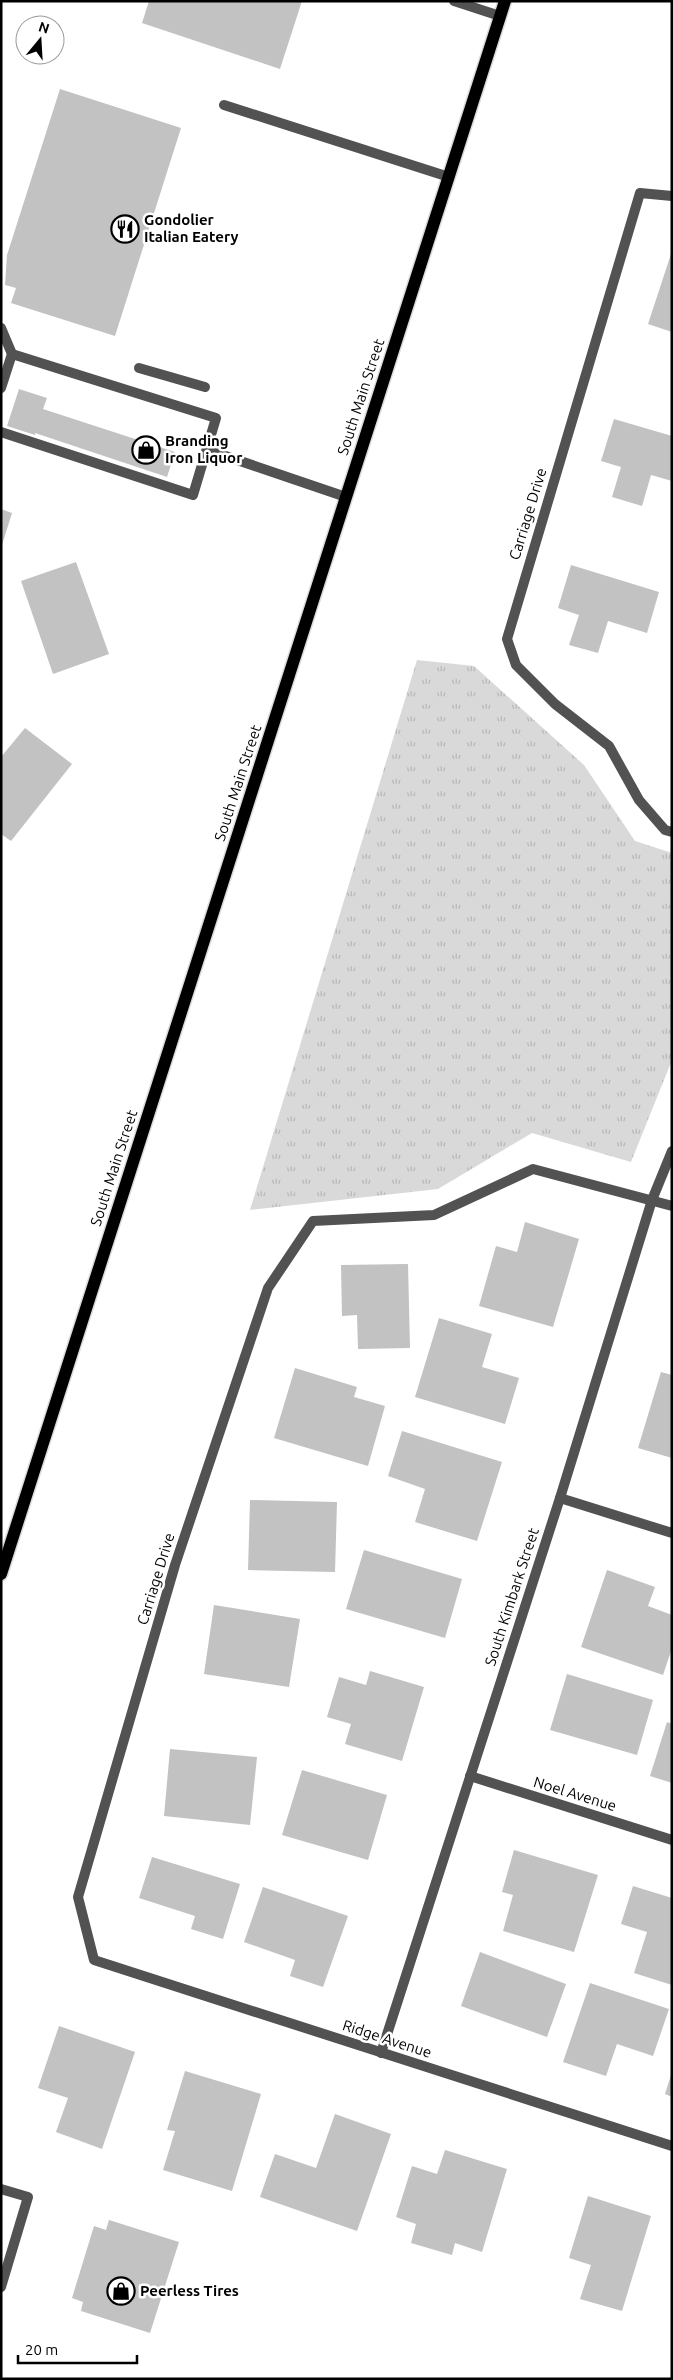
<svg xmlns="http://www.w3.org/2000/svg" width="673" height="2380" viewBox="0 0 673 2380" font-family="Ubuntu,sans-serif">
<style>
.grass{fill:url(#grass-tufts)}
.building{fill:#c2c2c2}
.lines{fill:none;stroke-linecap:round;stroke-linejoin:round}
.primary-casing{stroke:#dbdbdb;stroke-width:15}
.lane{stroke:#525252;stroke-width:10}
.street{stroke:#525252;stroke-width:10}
.primary{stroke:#000;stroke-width:12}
.labels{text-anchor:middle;stroke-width:5;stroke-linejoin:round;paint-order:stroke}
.poi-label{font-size:15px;font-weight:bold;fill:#000;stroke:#fff;text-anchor:start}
.street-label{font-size:15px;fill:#000;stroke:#fff}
</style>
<defs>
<pattern id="grass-tufts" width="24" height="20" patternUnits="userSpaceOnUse" patternTransform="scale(1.25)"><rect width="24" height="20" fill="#d9d9d9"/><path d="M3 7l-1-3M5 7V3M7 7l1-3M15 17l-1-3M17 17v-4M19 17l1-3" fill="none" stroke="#b8b8b8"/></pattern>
</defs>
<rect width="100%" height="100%" fill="#fff"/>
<path class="grass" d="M 417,660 L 474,666 L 584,765 L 635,841 L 672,853 L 672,1060 L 631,1162 L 532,1133 L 438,1189 L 250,1210 Z"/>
<g class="building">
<path d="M 149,1 L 302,1 L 280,69 L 142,23 Z"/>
<path d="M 60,89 L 181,128 L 115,336 L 11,303 L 16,288 L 5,285 L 7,255 Z"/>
<path d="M 671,254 L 672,254 L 672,332 L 648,324 Z"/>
<path d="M 19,389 L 47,398 L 43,409 L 175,452 L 167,477 L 35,433 L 35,435 L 7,426 Z"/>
<path d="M 614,419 L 672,436 L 672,481 L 651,475 L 642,506 L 612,497 L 621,467 L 601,461 Z"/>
<path d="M 1,509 L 12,513 L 2,545 L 1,545 Z"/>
<path d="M 76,562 L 109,654 L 53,674 L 21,581 Z"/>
<path d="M 571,565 L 659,592 L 647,633 L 608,621 L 598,653 L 569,645 L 579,615 L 558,608 Z"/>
<path d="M 25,728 L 72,764 L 11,841 L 1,834 L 1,757 Z"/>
<path d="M 525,1222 L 579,1239 L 553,1327 L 479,1306 L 496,1246 L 517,1252 Z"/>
<path d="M 408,1264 L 410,1348 L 358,1349 L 357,1315 L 342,1316 L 341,1265 Z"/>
<path d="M 439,1318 L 492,1334 L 482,1367 L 519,1378 L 505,1424 L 415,1397 Z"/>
<path d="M 295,1368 L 357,1387 L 354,1397 L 385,1406 L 368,1466 L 274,1438 Z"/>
<path d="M 661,1372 L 672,1375 L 672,1458 L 638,1448 Z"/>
<path d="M 402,1431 L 502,1462 L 477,1541 L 415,1522 L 425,1489 L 388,1476 Z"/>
<path d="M 250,1500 L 337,1502 L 335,1572 L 248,1570 Z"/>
<path d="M 364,1550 L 462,1579 L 445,1638 L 346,1609 Z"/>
<path d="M 607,1570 L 655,1587 L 648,1606 L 672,1615 L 672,1648 L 663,1675 L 581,1647 Z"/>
<path d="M 214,1605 L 300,1619 L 289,1687 L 204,1674 Z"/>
<path d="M 370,1671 L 424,1687 L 402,1761 L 345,1744 L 351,1724 L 327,1717 L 339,1677 L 366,1685 Z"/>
<path d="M 567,1674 L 653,1700 L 637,1755 L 550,1730 Z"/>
<path d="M 667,1722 L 672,1724 L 672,1783 L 650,1776 Z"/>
<path d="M 170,1749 L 257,1757 L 250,1825 L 164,1816 Z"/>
<path d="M 302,1770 L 387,1795 L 368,1860 L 282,1835 Z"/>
<path d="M 514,1850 L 598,1875 L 574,1952 L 503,1931 L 513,1895 L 502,1892 Z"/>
<path d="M 152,1857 L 240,1884 L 223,1939 L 191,1929 L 195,1916 L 139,1898 Z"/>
<path d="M 633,1886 L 672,1898 L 672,1985 L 634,1973 L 647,1932 L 621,1924 Z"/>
<path d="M 263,1887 L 348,1916 L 323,1987 L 290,1976 L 295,1960 L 244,1942 Z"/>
<path d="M 480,1952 L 566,1984 L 547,2037 L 461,2006 Z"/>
<path d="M 590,1983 L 669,2009 L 653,2056 L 617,2044 L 606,2076 L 563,2062 Z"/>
<path d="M 59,2026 L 135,2052 L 102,2149 L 56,2132 L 68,2098 L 38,2088 Z"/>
<path d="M 185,2071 L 261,2094 L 232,2191 L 163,2170 L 175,2131 L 167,2130 Z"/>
<path d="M 671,2075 L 672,2075 L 672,2097 L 665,2094 Z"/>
<path d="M 335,2114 L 391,2134 L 357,2231 L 260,2197 L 275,2154 L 316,2168 Z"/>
<path d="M 445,2150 L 507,2169 L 482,2252 L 455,2243 L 452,2255 L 411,2243 L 416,2224 L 396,2217 L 412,2166 L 437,2174 Z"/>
<path d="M 588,2196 L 651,2216 L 622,2311 L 580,2299 L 591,2265 L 569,2258 Z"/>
<path d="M 109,2220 L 179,2242 L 150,2333 L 81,2311 L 83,2302 L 72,2298 L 94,2226 L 106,2230 Z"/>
</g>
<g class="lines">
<g class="primary-casing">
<path id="primary" d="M 1,1574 L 505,1"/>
</g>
<g class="lane">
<path d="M 454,1 L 500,16"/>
<path d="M 224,105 L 449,177"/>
<path d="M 1,328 L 12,354"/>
<path d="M 139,368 L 205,387"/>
<path d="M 1,388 L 12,354 L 216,418 L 193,495 L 1,432"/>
<path d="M 208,450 L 346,497"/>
<path d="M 1,2189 L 28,2197 L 1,2287"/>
</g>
<g class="street">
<path d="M 672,196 L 640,193 L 507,639 L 516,665 L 555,704 L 609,746 L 639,800 L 665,830 L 672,832"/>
<path d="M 672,1206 L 533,1169 L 434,1215 L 313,1221 L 268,1288 L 175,1565 L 78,1897 L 94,1960 L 672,2146"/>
<path d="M 560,1498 L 672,1533"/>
<path d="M 470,1776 L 672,1840"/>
<path d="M 381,2053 L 560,1498 L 652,1200 L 672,1151"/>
</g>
<use href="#primary" class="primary"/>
</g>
<defs>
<g id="restaurant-ring" transform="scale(1.4375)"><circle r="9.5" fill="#fff" stroke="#000" stroke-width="1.5"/><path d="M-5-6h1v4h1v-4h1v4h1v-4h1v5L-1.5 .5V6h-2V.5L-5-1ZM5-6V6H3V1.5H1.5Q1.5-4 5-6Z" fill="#000"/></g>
<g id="shop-ring" transform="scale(1.4375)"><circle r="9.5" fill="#fff" stroke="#000" stroke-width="1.5"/><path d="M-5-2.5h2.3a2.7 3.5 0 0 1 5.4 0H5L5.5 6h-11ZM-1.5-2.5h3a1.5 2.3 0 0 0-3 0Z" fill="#000"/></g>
</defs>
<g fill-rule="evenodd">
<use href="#restaurant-ring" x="125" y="229"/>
<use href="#shop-ring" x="146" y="450"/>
<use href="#shop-ring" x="121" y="2291"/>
</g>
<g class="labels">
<g class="poi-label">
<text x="144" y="225">Gondolier<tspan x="144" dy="17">Italian Eatery</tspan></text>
<text x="165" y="446">Branding<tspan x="165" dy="17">Iron Liquor</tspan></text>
<text x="140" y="2296">Peerless Tires</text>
</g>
<g class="street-label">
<text transform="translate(361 397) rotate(-72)" y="5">South Main Street</text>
<text transform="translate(528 514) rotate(-73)" y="5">Carriage Drive</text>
<text transform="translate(238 783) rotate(-72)" y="5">South Main Street</text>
<text transform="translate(114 1168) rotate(-72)" y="5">South Main Street</text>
<text transform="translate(156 1579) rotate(-73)" y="5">Carriage Drive</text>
<text transform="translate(512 1597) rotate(-72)" y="5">South Kimbark Street</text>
<text transform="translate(575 1794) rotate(17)" y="5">Noel Avenue</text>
<text transform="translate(387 2039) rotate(18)" y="5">Ridge Avenue</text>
</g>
</g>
<rect width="673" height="2380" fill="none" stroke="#000000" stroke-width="5"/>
<g transform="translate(40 40) rotate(18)"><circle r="24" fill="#ffffff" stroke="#999999"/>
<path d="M0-4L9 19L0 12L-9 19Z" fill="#000000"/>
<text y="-8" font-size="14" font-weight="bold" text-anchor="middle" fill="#000000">N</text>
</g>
<path d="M18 2355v8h119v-8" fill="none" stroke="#000000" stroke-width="2.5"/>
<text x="25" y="2355" font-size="15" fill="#000000" stroke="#ffffff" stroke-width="4" paint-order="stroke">20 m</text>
</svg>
